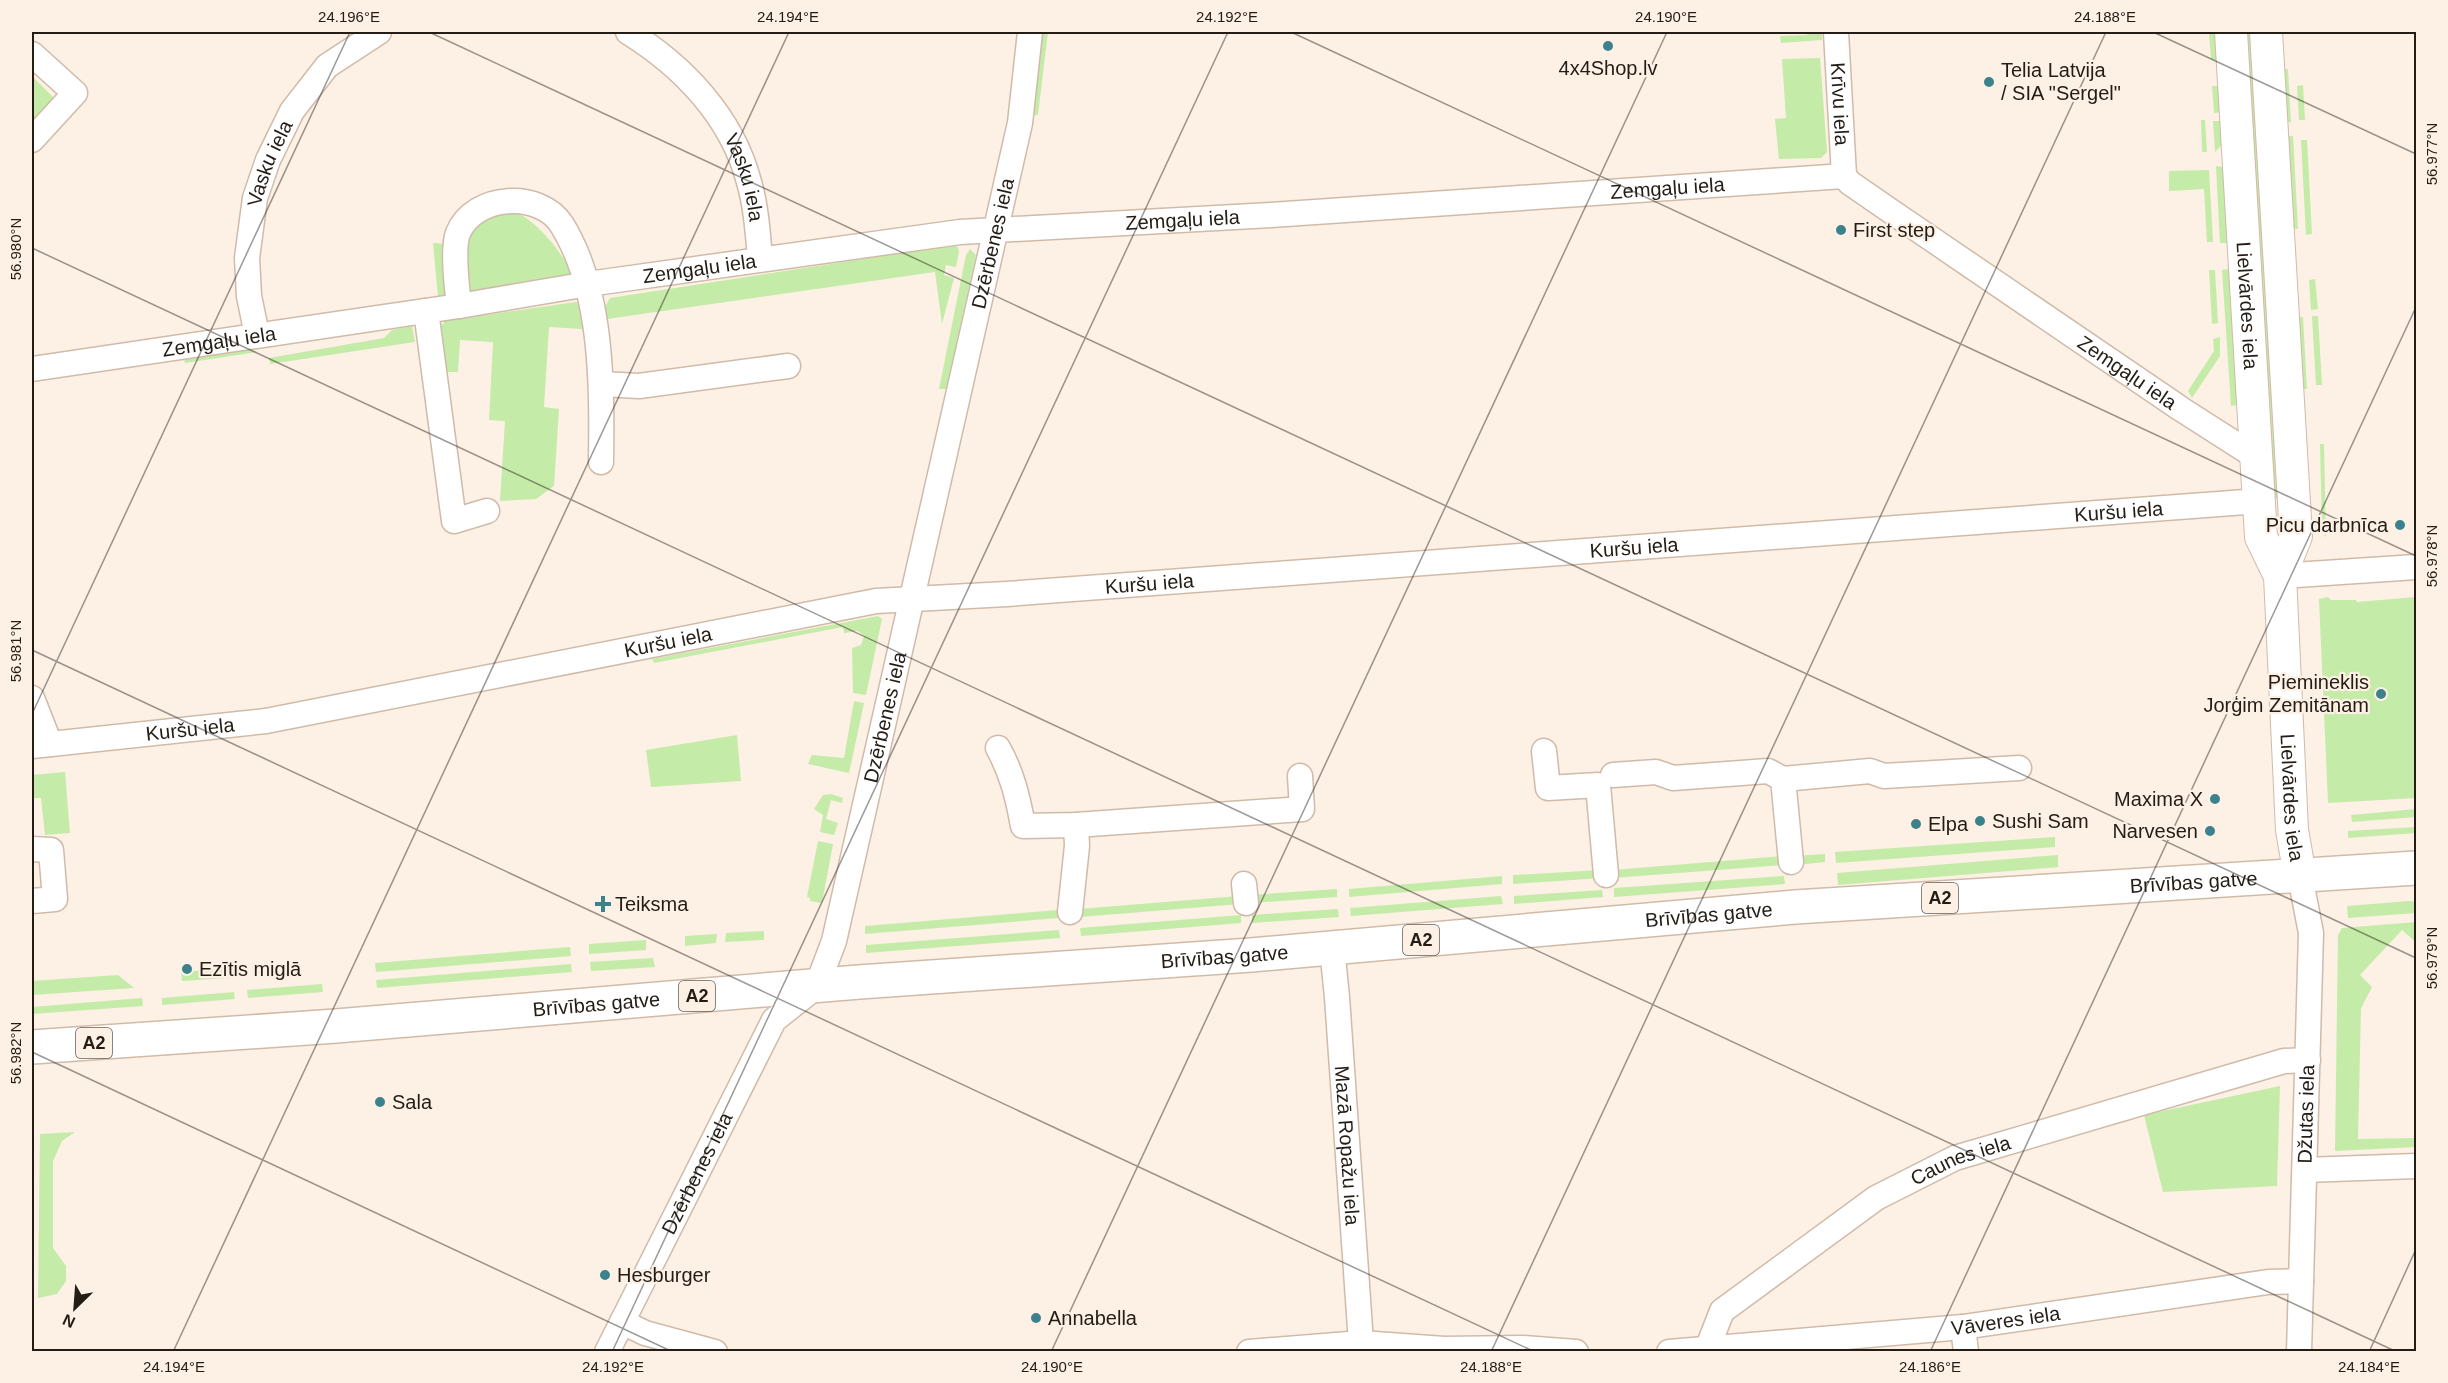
<svg xmlns="http://www.w3.org/2000/svg" width="2448" height="1383" viewBox="0 0 2448 1383" font-family="Arial,sans-serif">
<style>
.green{fill:#c5eba8}
.lines{fill:none;stroke-linecap:round;stroke-linejoin:round}
.minor-casing{stroke:#d0bba9;stroke-width:27}
.major-casing{stroke:#d0bba9;stroke-width:34}
.highway-casing{stroke:#d0bba9;stroke-width:36}
.minor{stroke:#fff;stroke-width:24}
.major{stroke:#fff;stroke-width:32}
.highway{stroke:#fff;stroke-width:33}
.ticks{fill:none;stroke:#241d16;stroke-width:1.5;stroke-opacity:0.45}
.poi-dot{fill:#3c828d;stroke:#fdf0e5;stroke-width:2}
.labels{text-anchor:middle;stroke-width:4.5;stroke-linejoin:round;paint-order:stroke}
.shield{fill:#fdf0e5;stroke:#655c54;stroke-width:1.5}
.shield-label{font-size:18px;font-weight:bold;fill:#241d16}
.poi-label{font-size:20px;fill:#241d16;stroke:#fdf0e5;text-anchor:start}
.street-label{font-size:20px;fill:#241d16;stroke:#fdf0e5}
.neatline{fill:none;stroke:#241d16;stroke-width:2}
.ticks-label{font-size:15px;text-anchor:middle;fill:#241d16}
</style>
<rect width="100%" height="100%" fill="#fdf0e5"/>
<g class="green">
<path d="M 1038,32 L 1048,32 L 1038,115 L 1029,115 Z"/>
<path d="M 1808,32 L 1822,32 L 1822,40 L 1781,43 L 1780,36 L 1807,35 Z"/>
<path d="M 2209,32 L 2219,32 L 2220,60 L 2211,60 Z"/>
<path d="M 2242,32 L 2253,32 L 2281,498 L 2269,499 Z"/>
<path d="M 1820,58 L 1827,152 L 1821,158 L 1779,159 L 1775,119 L 1786,118 L 1782,59 Z"/>
<path d="M 2284,69 L 2288,69 L 2291,122 L 2284,123 Z"/>
<path d="M 32,76 L 54,98 L 32,124 Z"/>
<path d="M 2303,85 L 2305,120 L 2299,120 L 2297,86 Z"/>
<path d="M 2212,86 L 2222,86 L 2223,112 L 2214,113 Z"/>
<path d="M 2201,120 L 2205,120 L 2207,152 L 2202,152 Z"/>
<path d="M 2213,121 L 2224,121 L 2225,141 L 2215,152 Z"/>
<path d="M 2287,136 L 2293,136 L 2298,229 L 2290,228 Z"/>
<path d="M 2301,140 L 2307,140 L 2312,234 L 2306,235 Z"/>
<path d="M 2216,166 L 2223,167 L 2225,170 L 2228,243 L 2220,243 Z"/>
<path d="M 2209,170 L 2213,242 L 2207,242 L 2204,189 L 2169,191 L 2169,171 Z"/>
<path d="M 505,212 C 509,213 515,213 519,214 C 538,222 568,259 573,278 L 467,294 L 462,237 L 471,224 Z"/>
<path d="M 433,243 L 449,244 L 447,294 L 439,300 L 382,309 L 382,305 L 438,297 Z"/>
<path d="M 954,245 L 958,247 L 959,252 L 956,267 L 946,265 L 944,275 L 954,278 L 942,324 L 935,272 L 607,319 L 605,307 L 610,298 Z"/>
<path d="M 970,249 L 976,255 L 946,389 L 939,389 L 966,255 Z"/>
<path d="M 2229,269 L 2237,405 L 2231,406 L 2222,270 Z"/>
<path d="M 2209,270 L 2215,270 L 2218,323 L 2212,324 Z"/>
<path d="M 2315,279 L 2318,309 L 2311,310 L 2309,280 Z"/>
<path d="M 576,302 L 584,307 L 589,324 L 582,329 L 549,327 L 544,407 L 559,409 L 554,486 L 536,499 L 500,501 L 505,421 L 489,420 L 493,342 L 460,340 L 458,372 L 442,372 L 439,329 L 445,321 Z"/>
<path d="M 2312,316 L 2318,316 L 2322,385 L 2316,385 Z"/>
<path d="M 2297,317 L 2303,317 L 2307,389 L 2299,389 Z"/>
<path d="M 412,326 L 415,342 L 270,364 L 269,358 L 384,338 L 392,330 Z"/>
<path d="M 2220,337 L 2220,356 L 2192,398 L 2188,391 L 2214,351 L 2213,339 Z"/>
<path d="M 251,349 L 257,352 L 185,363 L 184,360 Z"/>
<path d="M 2320,444 L 2324,444 L 2326,538 L 2322,528 Z"/>
<path d="M 2328,597 L 2331,600 L 2356,600 L 2357,602 L 2416,597 L 2416,798 L 2328,803 L 2319,599 Z"/>
<path d="M 878,616 L 882,619 L 866,695 L 853,693 L 852,648 L 861,645 L 864,636 L 858,631 L 844,633 L 843,627 L 654,663 L 652,659 Z"/>
<path d="M 854,701 L 864,703 L 849,773 L 808,764 L 812,755 L 844,758 Z"/>
<path d="M 737,735 L 741,781 L 651,787 L 646,750 Z"/>
<path d="M 65,772 L 70,833 L 45,835 L 41,798 L 32,798 L 32,775 Z"/>
<path d="M 831,794 L 843,798 L 842,803 L 831,800 L 826,819 L 838,823 L 834,835 L 820,832 L 823,815 L 814,809 L 823,795 Z"/>
<path d="M 2416,809 L 2416,817 L 2352,822 L 2351,815 Z"/>
<path d="M 2416,827 L 2416,833 L 2348,838 L 2348,831 Z"/>
<path d="M 2055,837 L 2055,847 L 1836,863 L 1835,852 Z"/>
<path d="M 818,841 L 833,844 L 822,903 L 810,901 L 810,898 L 807,897 Z"/>
<path d="M 1825,854 L 1825,862 L 1797,865 L 1796,856 Z"/>
<path d="M 2058,855 L 2058,867 L 1838,885 L 1837,873 Z"/>
<path d="M 1783,856 L 1784,865 L 1613,878 L 1613,870 Z"/>
<path d="M 1601,870 L 1602,878 L 1513,884 L 1513,875 Z"/>
<path d="M 1502,876 L 1502,884 L 1349,897 L 1349,889 Z"/>
<path d="M 1784,876 L 1785,884 L 1614,897 L 1614,888 Z"/>
<path d="M 1337,889 L 1337,897 L 1251,903 L 1250,895 Z"/>
<path d="M 1602,890 L 1603,897 L 1514,904 L 1514,896 Z"/>
<path d="M 1239,896 L 1240,904 L 1080,917 L 1079,909 Z"/>
<path d="M 1501,896 L 1503,904 L 1351,916 L 1350,908 Z"/>
<path d="M 2409,901 L 2416,902 L 2416,913 L 2348,918 L 2347,906 Z"/>
<path d="M 1338,909 L 1339,917 L 1252,923 L 1252,915 Z"/>
<path d="M 1058,910 L 1059,918 L 865,934 L 865,926 Z"/>
<path d="M 1241,915 L 1241,923 L 1081,936 L 1080,928 Z"/>
<path d="M 2416,922 L 2416,942 L 2402,930 L 2360,975 L 2372,987 L 2361,1008 L 2358,1139 L 2416,1138 L 2416,1147 L 2335,1151 L 2338,935 L 2342,928 Z"/>
<path d="M 1059,930 L 1060,938 L 866,953 L 866,945 Z"/>
<path d="M 764,931 L 764,940 L 725,942 L 726,933 Z"/>
<path d="M 717,934 L 716,943 L 685,946 L 685,936 Z"/>
<path d="M 646,940 L 646,950 L 589,954 L 589,944 Z"/>
<path d="M 570,947 L 571,956 L 376,972 L 375,963 Z"/>
<path d="M 653,958 L 655,967 L 591,971 L 590,962 Z"/>
<path d="M 571,964 L 572,972 L 377,988 L 376,980 Z"/>
<path d="M 231,968 L 229,978 L 182,981 L 181,972 Z"/>
<path d="M 118,975 L 134,988 L 32,995 L 32,981 Z"/>
<path d="M 322,984 L 323,992 L 248,998 L 247,990 Z"/>
<path d="M 234,992 L 235,999 L 162,1005 L 162,998 Z"/>
<path d="M 142,998 L 143,1006 L 32,1014 L 32,1007 Z"/>
<path d="M 2280,1086 L 2277,1186 L 2163,1192 L 2144,1115 Z"/>
<path d="M 75,1132 L 62,1141 L 53,1161 L 53,1248 L 66,1266 L 66,1281 L 57,1294 L 38,1298 L 40,1134 Z"/>
</g>
<g class="lines">
<g class="minor-casing">
<g id="minor">
<path id="s1" d="M 628,32 C 683,66 732,117 749,182 C 756,206 758,234 760,259"/>
<path id="s2" d="M 1836,32 L 1844,176"/>
<path d="M 32,54 L 75,93 L 32,140"/>
<path id="s3" d="M 1844,176 L 1850,183 L 1892,212 L 2181,409 L 2256,457"/>
<path d="M 459,306 C 457,288 452,249 458,233 C 474,194 540,190 562,225 C 603,291 602,386 601,462"/>
<path d="M 426,311 L 454,521 L 487,511"/>
<path id="s4" d="M 257,335 L 249,296 L 247,258 L 255,198 L 268,160 L 292,111 L 327,66 L 379,32"/>
<path id="s5" d="M 32,369 L 459,306 L 588,284 L 960,232 L 1271,215 L 1844,176"/>
<path d="M 602,384 L 639,386 L 788,366"/>
<path d="M 2280,576 L 2416,567"/>
<path d="M 32,698 L 50,744"/>
<path id="s6" d="M 32,746 L 266,721 L 876,601 L 1007,594 L 2259,501"/>
<path d="M 998,748 C 1012,773 1018,798 1023,826 L 1076,825 L 1302,809 L 1300,776"/>
<path d="M 1544,751 L 1548,788 L 1598,785 L 1606,875"/>
<path d="M 1613,775 L 1656,772 L 1673,778 L 1768,771 L 1783,779 L 1791,862"/>
<path d="M 1783,779 L 1870,771 L 1884,776 L 2019,768"/>
<path d="M 32,849 L 51,850 L 55,899 L 32,901"/>
<path d="M 1244,884 L 1246,903"/>
<path d="M 1070,912 L 1077,846 L 1076,825"/>
<path id="s7" d="M 1332,948 L 1337,997 L 1361,1343"/>
<path d="M 2305,1170 L 2416,1166"/>
<path d="M 622,1322 L 645,1333 L 715,1352"/>
<path d="M 1963,1327 L 1966,1352"/>
<path id="s8" d="M 607,1352 L 774,1020 L 817,986 L 834,941 L 1020,123 L 1030,32"/>
<path d="M 1249,1352 L 1361,1343 L 1444,1349 L 1522,1348 L 1576,1352"/>
<path id="s9" d="M 1669,1352 L 1963,1327 L 2268,1282 L 2301,1281"/>
<path id="s10" d="M 1706,1352 L 1722,1311 L 1876,1198 L 1955,1158 L 2284,1061 L 2308,1060"/>
<path id="s11" d="M 2299,1352 L 2311,933 L 2300,876"/>
</g>
</g>
<g class="major-casing">
<g id="major">
<path id="s12" d="M 2231,32 L 2261,537 L 2280,576 L 2292,830 L 2300,876"/>
<path d="M 2266,32 L 2296,536 L 2280,576"/>
</g>
</g>
<g class="highway-casing">
<g id="highway">
<path id="s13" d="M 32,1047 L 336,1026 L 859,982 L 1251,955 L 1795,907 L 2416,868"/>
</g>
</g>
<use href="#minor" class="minor"/>
<use href="#major" class="major"/>
<use href="#highway" class="highway"/>
</g>
<path class="ticks" d="M 429,32 L 2416,958M 1291,32 L 2416,556M 2153,32 L 2416,154M 32,248 L 2397,1352M 32,650 L 1535,1352M 32,714 L 350,32M 32,1052 L 673,1352M 173,1352 L 789,32M 612,1352 L 1228,32M 1051,1352 L 1667,32M 1491,1352 L 2106,32M 1930,1352 L 2416,307M 2369,1352 L 2416,1249"/>
<g class="poi-dot">
<circle cx="1608" cy="46" r="6"/>
<circle cx="1989" cy="82" r="6"/>
<circle cx="1841" cy="230" r="6"/>
<circle cx="2400" cy="525" r="6"/>
<circle cx="2381" cy="694" r="6"/>
<circle cx="2215" cy="799" r="6"/>
<circle cx="1980" cy="821" r="6"/>
<circle cx="1916" cy="824" r="6"/>
<circle cx="2210" cy="831" r="6"/>
<path d="M600 895h6v6h6v6h-6v6h-6v-6h-6v-6h6z"/>
<circle cx="187" cy="969" r="6"/>
<circle cx="380" cy="1102" r="6"/>
<circle cx="605" cy="1275" r="6"/>
<circle cx="1036" cy="1318" r="6"/>
</g>
<g class="labels">
<g class="shield">
<rect x="1922" y="883" width="36" height="30" rx="4.5"/>
<rect x="1403" y="925" width="36" height="30" rx="4.5"/>
<rect x="679" y="981" width="36" height="30" rx="4.5"/>
<rect x="76" y="1028" width="36" height="30" rx="4.5"/>
</g>
<g class="shield-label">
<text x="1940" y="904">A2</text>
<text x="1421" y="946">A2</text>
<text x="697" y="1002">A2</text>
<text x="94" y="1049">A2</text>
</g>
<g class="poi-label">
<text x="1608" y="75" text-anchor="middle">4x4Shop.lv</text>
<text x="2001" y="77">Telia Latvija<tspan x="2001" dy="23">/ SIA "Sergel"</tspan></text>
<text x="1853" y="237">First step</text>
<text x="2388" y="532" text-anchor="end">Picu darbnīca</text>
<text x="2369" y="689" text-anchor="end">Piemineklis<tspan x="2369" dy="23">Jorģim Zemitānam</tspan></text>
<text x="2203" y="806" text-anchor="end">Maxima X</text>
<text x="1992" y="828">Sushi Sam</text>
<text x="1928" y="831">Elpa</text>
<text x="2198" y="838" text-anchor="end">Narvesen</text>
<text x="615" y="911">Teiksma</text>
<text x="199" y="976">Ezītis miglā</text>
<text x="392" y="1109">Sala</text>
<text x="617" y="1282">Hesburger</text>
<text x="1048" y="1325">Annabella</text>
</g>
<g class="street-label">
<text dy="7" stroke="none"><textPath href="#s2" startOffset="72">Krīvu iela</textPath></text>
<text dy="7" stroke="none"><textPath href="#s4" startOffset="176">Vasku iela</textPath></text>
<text dy="7" stroke="none"><textPath href="#s1" startOffset="192">Vasku iela</textPath></text>
<text dy="7" stroke="none"><textPath href="#s5" startOffset="1647">Zemgaļu iela</textPath></text>
<text dy="7" stroke="none"><textPath href="#s5" startOffset="1161">Zemgaļu iela</textPath></text>
<text dy="7" stroke="none"><textPath href="#s8" startOffset="1190">Dzērbenes iela</textPath></text>
<text dy="7" stroke="none"><textPath href="#s5" startOffset="675">Zemgaļu iela</textPath></text>
<text dy="7" stroke="none"><textPath href="#s12" startOffset="274">Lielvārdes iela</textPath></text>
<text dy="7" stroke="none"><textPath href="#s5" startOffset="189">Zemgaļu iela</textPath></text>
<text dy="7" stroke="none"><textPath href="#s3" startOffset="345">Zemgaļu iela</textPath></text>
<text dy="7" stroke="none"><textPath href="#s6" startOffset="2103">Kuršu iela</textPath></text>
<text dy="7" stroke="none"><textPath href="#s6" startOffset="1617">Kuršu iela</textPath></text>
<text dy="7" stroke="none"><textPath href="#s6" startOffset="1131">Kuršu iela</textPath></text>
<text dy="7" stroke="none"><textPath href="#s6" startOffset="645">Kuršu iela</textPath></text>
<text dy="7" stroke="none"><textPath href="#s8" startOffset="704">Dzērbenes iela</textPath></text>
<text dy="7" stroke="none"><textPath href="#s6" startOffset="159">Kuršu iela</textPath></text>
<text dy="7" stroke="none"><textPath href="#s12" startOffset="771">Lielvārdes iela</textPath></text>
<text dy="7" stroke="none"><textPath href="#s13" startOffset="2168">Brīvības gatve</textPath></text>
<text dy="7" stroke="none"><textPath href="#s13" startOffset="1682">Brīvības gatve</textPath></text>
<text dy="7" stroke="none"><textPath href="#s13" startOffset="1196">Brīvības gatve</textPath></text>
<text dy="7" stroke="none"><textPath href="#s13" startOffset="566">Brīvības gatve</textPath></text>
<text dy="7" stroke="none"><textPath href="#s11" startOffset="238">Džutas iela</textPath></text>
<text dy="7" stroke="none"><textPath href="#s7" startOffset="198">Mazā Ropažu iela</textPath></text>
<text dy="7" stroke="none"><textPath href="#s10" startOffset="328">Caunes iela</textPath></text>
<text dy="7" stroke="none"><textPath href="#s8" startOffset="200">Dzērbenes iela</textPath></text>
<text dy="7" stroke="none"><textPath href="#s9" startOffset="338">Vāveres iela</textPath></text>
</g>
</g>
<rect width="2448" height="1383" fill="none" stroke="#fdf0e5" stroke-width="66"/>
<g transform="translate(75 1308) rotate(205)" stroke="#fdf0e5" stroke-width="4.5" paint-order="stroke">
<path d="M0-4.5L10 22L0 15L-10 22Z" fill="#241d16"/>
<text y="-9" font-size="16" font-weight="bold" text-anchor="middle" fill="#241d16">N</text>
</g>
<rect x="33" y="33" width="2382" height="1317" class="neatline"/>
<g class="ticks-label">
<text x="349" y="22">24.196°E</text>
<text x="788" y="22">24.194°E</text>
<text x="1227" y="22">24.192°E</text>
<text x="1666" y="22">24.190°E</text>
<text x="2105" y="22">24.188°E</text>
<text transform="translate(2432 154) rotate(-90)" y="5">56.977°N</text>
<text transform="translate(16 249) rotate(-90)" y="5">56.980°N</text>
<text transform="translate(2432 556) rotate(-90)" y="5">56.978°N</text>
<text transform="translate(16 651) rotate(-90)" y="5">56.981°N</text>
<text transform="translate(2432 958) rotate(-90)" y="5">56.979°N</text>
<text transform="translate(16 1053) rotate(-90)" y="5">56.982°N</text>
<text x="174" y="1372">24.194°E</text>
<text x="613" y="1372">24.192°E</text>
<text x="1052" y="1372">24.190°E</text>
<text x="1491" y="1372">24.188°E</text>
<text x="1930" y="1372">24.186°E</text>
<text x="2369" y="1372">24.184°E</text>
</g>
</svg>
